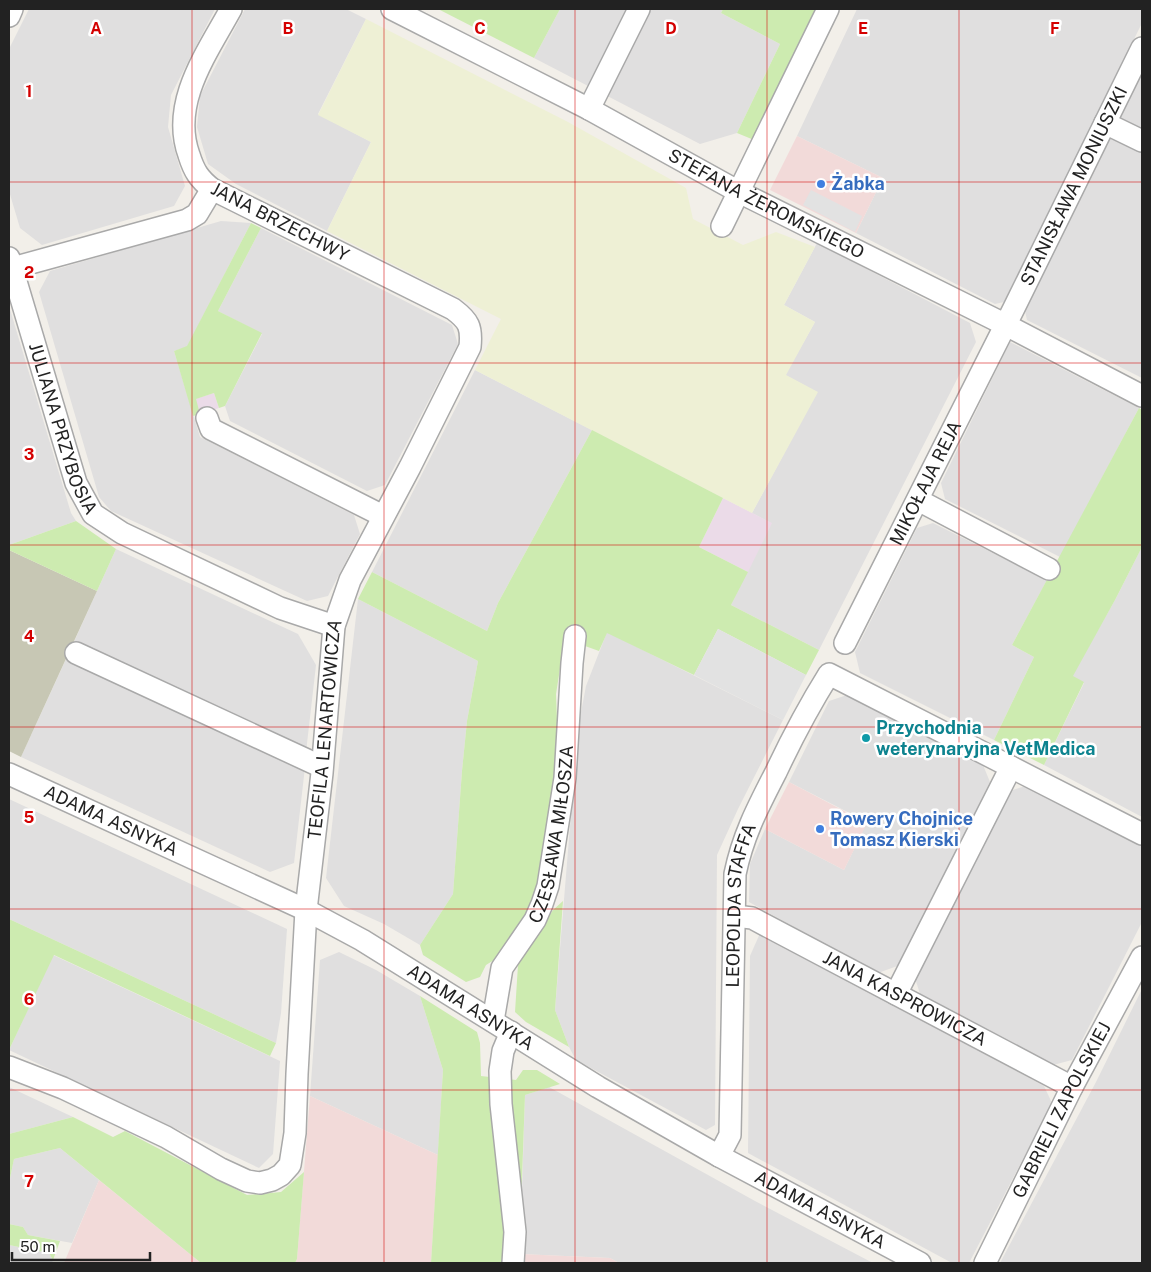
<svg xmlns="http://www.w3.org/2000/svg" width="1151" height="1272" viewBox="0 0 1151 1272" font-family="'Public Sans',sans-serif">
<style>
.residential{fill:#e0dfdf}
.commercial{fill:#f2dad9}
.industrial{fill:#ebdbe8}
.construction{fill:#c7c7b4}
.farmland{fill:#eef0d5}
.grass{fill:#cdebb0}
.parking{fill:#e2e2e2}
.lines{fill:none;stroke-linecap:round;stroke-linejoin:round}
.minor-casing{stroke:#a9a9a9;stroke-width:24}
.minor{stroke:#fff;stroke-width:21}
.grid{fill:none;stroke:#d40000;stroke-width:1;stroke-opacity:0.55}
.shop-dot{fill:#3f7fe0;stroke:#fff;stroke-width:2}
.culture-dot{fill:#0f9aa8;stroke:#fff;stroke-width:2}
.labels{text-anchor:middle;stroke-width:5;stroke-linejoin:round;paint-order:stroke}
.shop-label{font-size:18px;font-weight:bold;fill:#366cbe;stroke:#fff;text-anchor:start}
.street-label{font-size:18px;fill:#222;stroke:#fff}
.culture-label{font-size:18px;font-weight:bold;fill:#0d838f;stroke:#fff;text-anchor:start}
.grid-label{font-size:16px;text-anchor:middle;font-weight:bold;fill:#d40000;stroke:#fff;stroke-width:5;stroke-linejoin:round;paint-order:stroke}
</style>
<rect width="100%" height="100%" fill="#f2efe9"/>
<g class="residential">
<path d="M 29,9 L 215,9 L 171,95 L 168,127 L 185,186 L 174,206 L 42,245 L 20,228 L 9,191 L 9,49 Z"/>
<path d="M 245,9 L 346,9 L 366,19 L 318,114 L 371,142 L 327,231 L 236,184 L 208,164 L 197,127 L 200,96 Z"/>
<path d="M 560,9 L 723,9 L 721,13 L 780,44 L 737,133 L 700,144 L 534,58 Z"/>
<path d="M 857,9 L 1142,9 L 1142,23 L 1004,302 L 995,304 L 856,233 L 883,178 L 797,136 Z"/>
<path d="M 1142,71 L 1142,134 L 1122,124 L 1120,117 Z"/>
<path d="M 1112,135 L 1142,146 L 1142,378 L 1027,320 L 1025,311 Z"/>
<path d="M 221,221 L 251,223 L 187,347 L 174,351 L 200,437 L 354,515 L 360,534 L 328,596 L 307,601 L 111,511 L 99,497 L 39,292 L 50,271 Z"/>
<path d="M 261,228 L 452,325 L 458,344 L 385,485 L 367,491 L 230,421 L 225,406 L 262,334 L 218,311 Z"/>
<path d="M 817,243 L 970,323 L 976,342 L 819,650 L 731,605 L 771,523 L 752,513 L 817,392 L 785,375 L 815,322 L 784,305 Z"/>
<path d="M 9,306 L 71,513 L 76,521 L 9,545 Z"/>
<path d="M 1010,342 L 1139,408 L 1060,557 L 945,499 L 941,483 Z"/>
<path d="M 475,370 L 592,430 L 498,603 L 487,631 L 372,572 Z"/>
<path d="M 933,523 L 1047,580 L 1012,645 L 1034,657 L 994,740 L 860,673 L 855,652 L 917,528 Z"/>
<path d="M 1142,547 L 1142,817 L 1044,765 L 1084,683 L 1072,676 L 1115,600 Z"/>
<path d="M 116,549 L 298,634 L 316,665 L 306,752 L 73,644 Z"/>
<path d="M 358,599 L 478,661 L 467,721 L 462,771 L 453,894 L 420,945 L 384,924 L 344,906 L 326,878 Z"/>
<path d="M 607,632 L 783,720 L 738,809 L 717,855 L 715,1125 L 706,1130 L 576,1060 L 569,1047 L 555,1010 L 578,728 L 586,686 Z"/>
<path d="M 67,657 L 305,767 L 294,863 L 270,872 L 21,757 Z"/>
<path d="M 847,695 L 983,765 L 990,782 L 900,965 L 878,973 L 749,902 L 750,864 L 765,829 L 844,870 L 867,822 L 789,782 L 829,701 Z"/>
<path d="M 1025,786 L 1142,846 L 1142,922 L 1072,1060 L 1053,1065 L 920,994 L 914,975 L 1007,792 Z"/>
<path d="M 9,799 L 287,929 L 281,1013 L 276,1043 L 9,919 Z"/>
<path d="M 761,931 L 1044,1086 L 1052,1103 L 969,1263 L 952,1263 L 748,1153 L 750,956 Z"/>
<path d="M 339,952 L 376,970 L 420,996 L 443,1070 L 438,1155 L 310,1096 L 320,960 Z"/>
<path d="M 53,955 L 280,1061 L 273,1154 L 259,1168 L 9,1050 Z"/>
<path d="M 1142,989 L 1142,1263 L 1000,1263 L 1096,1082 Z"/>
<path d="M 9,1087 L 73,1117 L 9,1134 Z"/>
<path d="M 549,1087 L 755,1201 L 873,1263 L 619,1263 L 610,1258 L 520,1254 L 525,1095 Z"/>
<path d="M 60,1148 L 99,1180 L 72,1243 L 28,1235 L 23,1227 L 9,1224 L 9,1183 L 14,1159 Z"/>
<path d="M 9,1245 L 49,1253 L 53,1260 L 52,1263 L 9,1263 Z"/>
</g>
<g class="commercial">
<path d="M 797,136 L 883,178 L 856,233 L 770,190 Z"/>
<path d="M 789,782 L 867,823 L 844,870 L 765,829 Z"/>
<path d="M 310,1096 L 438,1155 L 431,1263 L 295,1263 L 297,1259 Z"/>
<path d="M 99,1180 L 201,1263 L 64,1263 Z"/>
<path d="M 520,1254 L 610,1258 L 619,1263 L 519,1263 Z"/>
</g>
<g class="industrial">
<path d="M 214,393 L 219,408 L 200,414 L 195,399 Z"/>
<path d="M 723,498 L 772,523 L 748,572 L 699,547 Z"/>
</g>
<path class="construction" d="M 9,550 L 97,591 L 21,757 L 9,751 Z"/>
<path class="farmland" d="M 366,19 L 568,122 L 686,188 L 693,219 L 743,245 L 776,232 L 815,247 L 784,305 L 815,322 L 786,375 L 818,392 L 752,513 L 475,370 L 501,319 L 327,231 L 371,142 L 318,115 Z"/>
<g class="grass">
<path d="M 438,9 L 560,9 L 534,58 Z"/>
<path d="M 723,9 L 819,9 L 754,140 L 737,133 L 780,44 L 721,13 Z"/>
<path d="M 251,223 L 261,228 L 218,311 L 262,333 L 225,406 L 219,408 L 214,393 L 196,399 L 200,414 L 193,416 L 174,351 L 187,346 Z"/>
<path d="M 1139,408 L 1142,410 L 1142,547 L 1115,600 L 1073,676 L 1084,682 L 1044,765 L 994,740 L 1034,657 L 1012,645 Z"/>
<path d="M 592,430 L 723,498 L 699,547 L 748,572 L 731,605 L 819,650 L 806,675 L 718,629 L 694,675 L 607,633 L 599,651 L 585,646 L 562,656 L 556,694 L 558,747 L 553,805 L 538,882 L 527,916 L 494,960 L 486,965 L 480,977 L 466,982 L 423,955 L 420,945 L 453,894 L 462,771 L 467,721 L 478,661 L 358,599 L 372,572 L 487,631 L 498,603 Z"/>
<path d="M 76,521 L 116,549 L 97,591 L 9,550 L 9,545 Z"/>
<path d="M 563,901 L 555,1010 L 569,1047 L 526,1022 L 515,1012 L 518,965 L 553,910 Z"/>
<path d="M 9,919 L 276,1043 L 270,1056 L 54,955 L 9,1050 Z"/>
<path d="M 420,996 L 477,1032 L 480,1043 L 481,1076 L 516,1080 L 523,1070 L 537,1070 L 560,1084 L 525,1095 L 519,1263 L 431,1263 L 443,1070 Z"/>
<path d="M 73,1117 L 113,1137 L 125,1131 L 247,1195 L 281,1192 L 304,1172 L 297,1259 L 295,1263 L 201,1263 L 60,1148 L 14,1159 L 9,1183 L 9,1134 Z"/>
<path d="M 9,1224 L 23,1227 L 28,1235 L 60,1241 L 53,1260 L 49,1253 L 9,1245 Z"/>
</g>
<g class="parking">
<path d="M 811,190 L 862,216 L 855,232 L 803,205 Z"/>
<path d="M 718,629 L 806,675 L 783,720 L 694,675 Z"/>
</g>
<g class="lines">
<g class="minor-casing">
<g id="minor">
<path id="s1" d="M 392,9 L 589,109 L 739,192 L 1006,325 L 1142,396"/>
<path d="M 9,16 L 12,9"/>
<path d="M 589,109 L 639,9"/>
<path d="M 1105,123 L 1142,141"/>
<path d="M 722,226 L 828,9"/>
<path id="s2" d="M 9,258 L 76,483 L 93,514 L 122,533 L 280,608 L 334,626"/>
<path d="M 9,269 L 187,220 L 197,214 L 212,189"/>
<path d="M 207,418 L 211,429 L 383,516"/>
<path d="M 918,500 L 1049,569"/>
<path id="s3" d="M 845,643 L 1013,310 L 1142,48"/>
<path d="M 76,653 L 322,767"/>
<path id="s4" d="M 9,774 L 306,910 L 362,940 L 598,1087 L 719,1156 L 920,1263"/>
<path id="s5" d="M 735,916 L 752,918 L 1072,1087"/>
<path d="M 896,994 L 1011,767"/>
<path id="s6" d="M 493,1021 L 502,968 L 535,920 L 542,904 L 548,886 L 565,778 L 572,663 L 575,636"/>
<path d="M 511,1032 L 503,1051 L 500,1071 L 501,1104 L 515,1232 L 513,1263"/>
<path id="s7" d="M 9,1067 L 63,1088 L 166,1137 L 221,1169 L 247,1181 L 260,1183 L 272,1180 L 281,1175 L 290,1165 L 295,1133 L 297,1074 L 306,910 L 322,773 L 334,626 L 350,580 L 410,467 L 470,347 C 472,327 469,321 453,309 L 212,189 C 199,179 194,171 189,155 C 170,103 207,53 231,9"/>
<path id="s8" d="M 719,1156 L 730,1135 L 735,874 C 743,835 758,807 776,772 C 792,738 809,706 829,674 L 1142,834"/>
<path id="s9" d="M 985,1263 L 1072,1087 L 1142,957"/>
</g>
</g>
<use href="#minor" class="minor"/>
</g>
<path class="grid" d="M 192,9 L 192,1263M 384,9 L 384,1263M 575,9 L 575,1263M 767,9 L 767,1263M 959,9 L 959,1263M 9,182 L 1142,182M 9,363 L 1142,363M 9,545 L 1142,545M 9,727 L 1142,727M 9,909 L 1142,909M 9,1090 L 1142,1090"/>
<g class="shop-dot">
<circle cx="821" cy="184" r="5"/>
<circle cx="820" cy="829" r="5"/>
</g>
<circle class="culture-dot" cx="866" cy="738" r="5"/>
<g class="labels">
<g class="shop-label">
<text x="831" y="190">Żabka</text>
<text x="830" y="825">Rowery Chojnice<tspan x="830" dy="21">Tomasz Kierski</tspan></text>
</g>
<g class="street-label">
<text dy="6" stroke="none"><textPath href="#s3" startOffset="511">STANISŁAWA MONIUSZKI</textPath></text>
<text dy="6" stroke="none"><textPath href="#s1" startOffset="422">STEFANA ŻEROMSKIEGO</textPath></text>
<text transform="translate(280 222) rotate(27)" y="6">JANA BRZECHWY</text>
<text dy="6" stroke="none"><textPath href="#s2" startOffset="179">JULIANA PRZYBOSIA</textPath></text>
<text dy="6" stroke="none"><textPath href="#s3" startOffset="179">MIKOŁAJA REJA</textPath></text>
<text dy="6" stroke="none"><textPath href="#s7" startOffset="751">TEOFILA LENARTOWICZA</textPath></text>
<text dy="6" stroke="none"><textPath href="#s4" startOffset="112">ADAMA ASNYKA</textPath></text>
<text dy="6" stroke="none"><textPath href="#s6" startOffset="200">CZESŁAWA MIŁOSZA</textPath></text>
<text dy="6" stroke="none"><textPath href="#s8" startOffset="254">LEOPOLDA STAFFA</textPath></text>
<text dy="6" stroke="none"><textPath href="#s5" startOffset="190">JANA KASPROWICZA</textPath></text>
<text dy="6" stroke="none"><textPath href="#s4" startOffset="518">ADAMA ASNYKA</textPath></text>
<text dy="6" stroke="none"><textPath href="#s9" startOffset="171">GABRIELI ZAPOLSKIEJ</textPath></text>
<text dy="6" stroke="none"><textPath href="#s4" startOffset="922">ADAMA ASNYKA</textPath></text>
</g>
<g class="culture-label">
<text x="876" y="734">Przychodnia<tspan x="876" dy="21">weterynaryjna VetMedica</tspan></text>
</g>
</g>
<g class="grid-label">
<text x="96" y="34">A</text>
<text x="288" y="34">B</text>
<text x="480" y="34">C</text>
<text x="671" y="34">D</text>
<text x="863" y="34">E</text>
<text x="1055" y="34">F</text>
<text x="29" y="97">1</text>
<text x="29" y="278">2</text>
<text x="29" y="460">3</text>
<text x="29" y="642">4</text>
<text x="29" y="823">5</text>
<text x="29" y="1005">6</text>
<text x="29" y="1187">7</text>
</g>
<rect width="1151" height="1272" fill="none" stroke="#222222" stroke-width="20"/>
<path d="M12 1252v8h138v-8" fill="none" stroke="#222222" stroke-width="2.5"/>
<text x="20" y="1252" font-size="15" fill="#222222" stroke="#ffffff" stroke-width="4" paint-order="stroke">50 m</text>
</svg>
